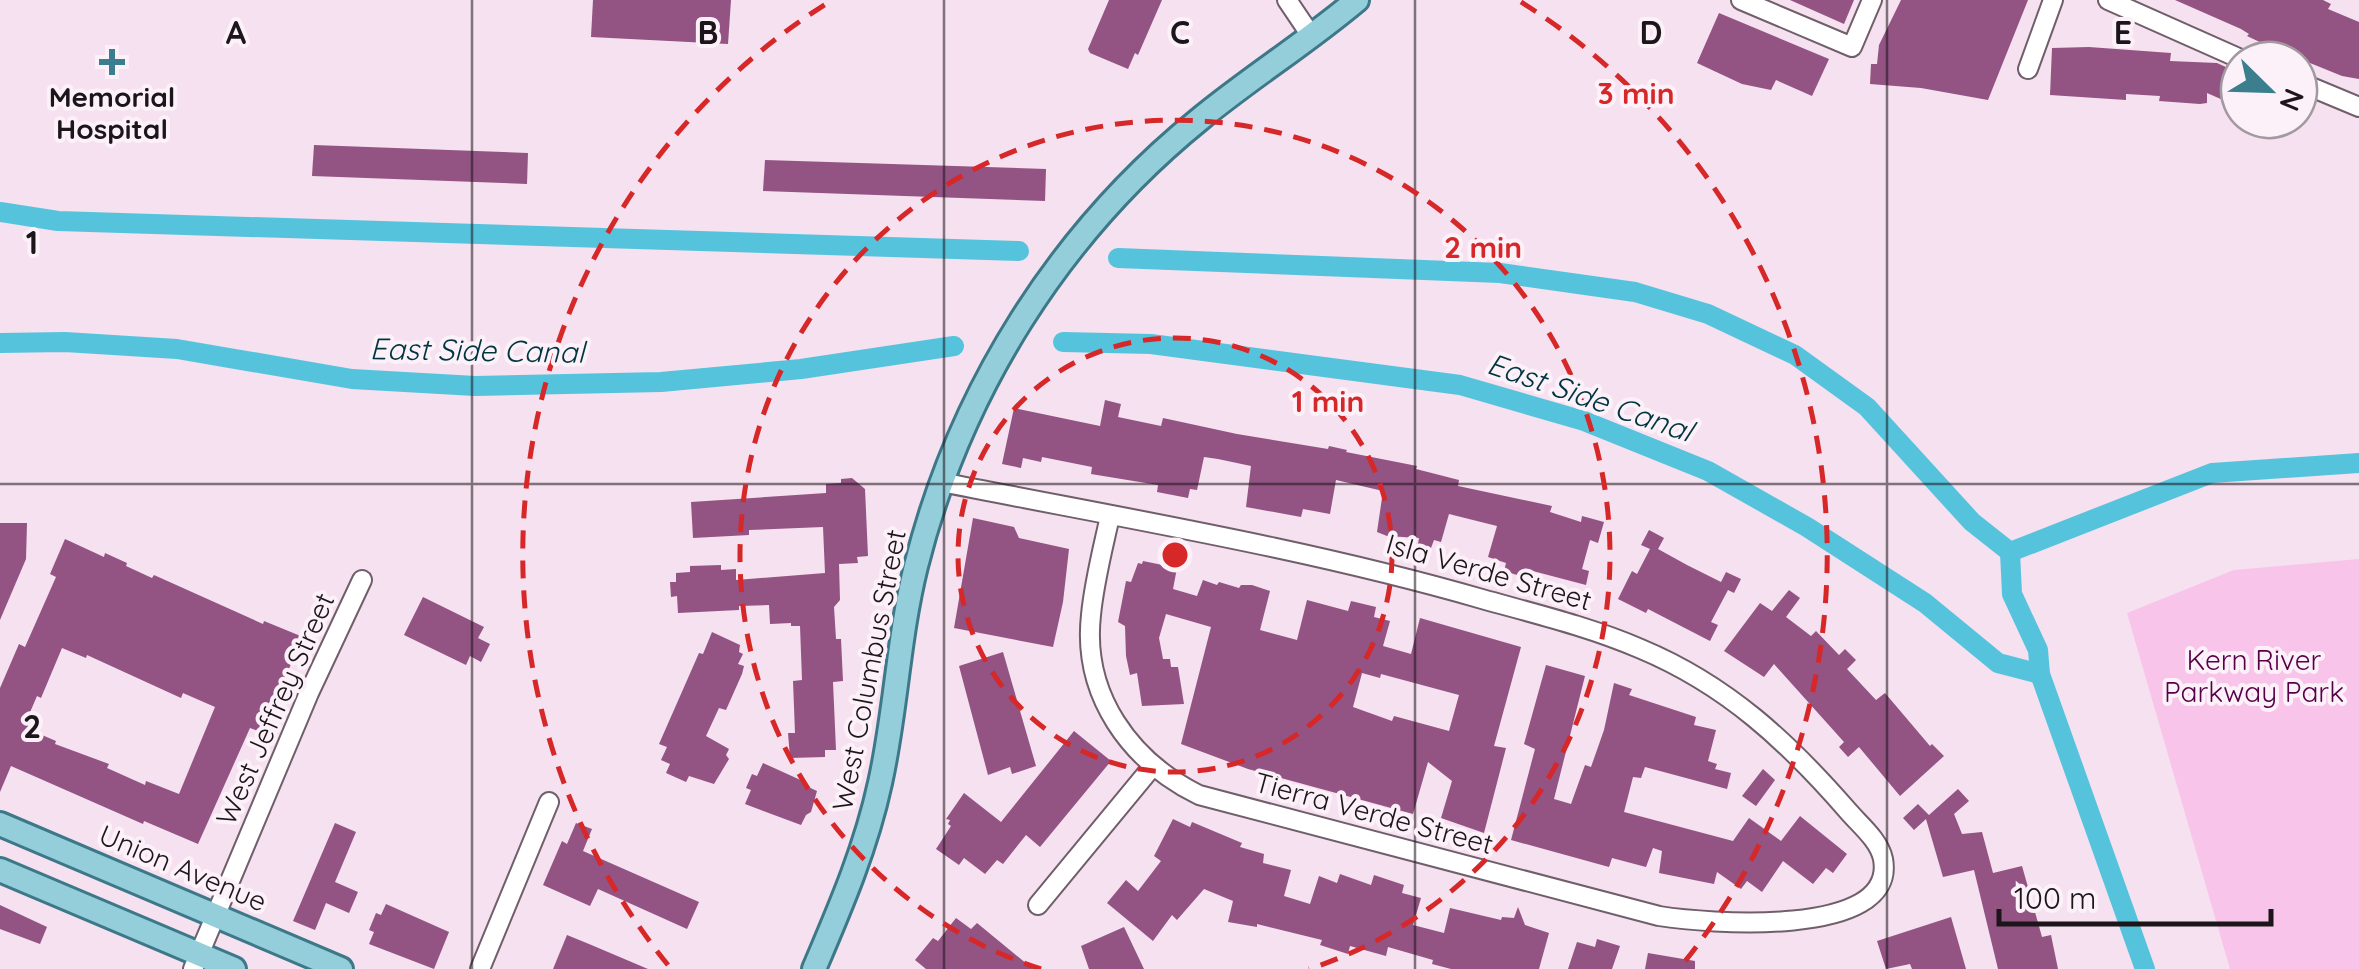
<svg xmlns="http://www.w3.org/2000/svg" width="2359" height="969" viewBox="0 0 2359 969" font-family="Quicksand,sans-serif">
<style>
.green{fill:#f9c4e9}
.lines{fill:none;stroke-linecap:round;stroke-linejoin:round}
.canal{stroke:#56c3dd;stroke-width:20}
.building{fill:#935383;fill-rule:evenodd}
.minor-casing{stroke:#705f6b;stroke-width:22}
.major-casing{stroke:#3d7888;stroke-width:28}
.minor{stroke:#fff;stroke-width:18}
.major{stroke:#95cedb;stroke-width:22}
.grid{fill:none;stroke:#1c151a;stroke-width:2.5;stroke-opacity:0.55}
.ring{fill:none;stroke:#d62828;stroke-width:5;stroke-dasharray:18 12}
.poi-dot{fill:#3b7e8e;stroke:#fdf1f9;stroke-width:4}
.labels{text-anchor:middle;stroke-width:8;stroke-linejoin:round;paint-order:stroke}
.poi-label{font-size:28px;font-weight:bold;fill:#1c151a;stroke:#fdf1f9}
.street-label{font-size:28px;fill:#1c151a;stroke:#fdf1f9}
.park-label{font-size:28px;fill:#560048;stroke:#fdf1f9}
.water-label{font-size:30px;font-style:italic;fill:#00353f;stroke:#fdf1f9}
.grid-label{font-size:32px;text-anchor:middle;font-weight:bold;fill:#1c151a;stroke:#fdf1f9;stroke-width:8;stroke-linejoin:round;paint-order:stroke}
.centre{fill:#d62828;stroke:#fdf1f9;stroke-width:5}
.ring-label{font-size:30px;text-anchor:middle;font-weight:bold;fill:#d62828;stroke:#fdf1f9;stroke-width:8;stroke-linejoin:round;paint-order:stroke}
</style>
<rect width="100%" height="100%" fill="#f5e1ef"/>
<path class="green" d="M 2359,559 L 2359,969 L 2230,969 L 2127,613 L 2234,570 Z"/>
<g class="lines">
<g class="canal">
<path d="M 0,212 L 58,221 L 1019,251"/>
<path d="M 1118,258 L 1500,273 L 1635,292 L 1708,314 L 1795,355 L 1867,407 L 1972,522 L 2010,552"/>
<path d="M 1063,342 L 1151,344 L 1460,385 L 1584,421 L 1708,471 L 1807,527 L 1925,603 L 1998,663 L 2040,674"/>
<path d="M 0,343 L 65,342 L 177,349 L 352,379 L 475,386 L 661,382 L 801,369 L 954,346"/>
<path d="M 2010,552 L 2012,594 L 2038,650 L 2040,674 L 2145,969"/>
<path d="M 2010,552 L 2212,473 L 2359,463"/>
</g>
</g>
<g class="building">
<path d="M 593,0 L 731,0 L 728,44 L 591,37 Z"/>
<path d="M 1109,0 L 1162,0 L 1138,55 L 1135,53 L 1128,69 L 1090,53 L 1088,49 Z"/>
<path d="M 1790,0 L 1854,0 L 1844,24 Z"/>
<path d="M 1901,0 L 2028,0 L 1988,100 L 1921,88 L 1870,84 L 1871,64 L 1877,64 L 1879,45 Z"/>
<path d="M 2175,0 L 2323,0 L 2331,4 L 2328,9 L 2359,22 L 2359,79 L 2342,76 L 2266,45 L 2247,36 L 2249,34 L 2241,29 Z"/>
<path d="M 1719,13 L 1829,59 L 1812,96 L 1776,80 L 1771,90 L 1742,84 L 1697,63 Z"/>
<path d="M 2089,47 L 2171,53 L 2170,61 L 2217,63 L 2239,73 L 2239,107 L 2207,93 L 2207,103 L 2200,104 L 2159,101 L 2160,96 L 2126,94 L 2126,100 L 2050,95 L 2052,48 Z"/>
<path d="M 314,145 L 528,153 L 527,184 L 312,176 Z"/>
<path d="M 765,160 L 1046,169 L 1045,201 L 763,191 Z"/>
<path d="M 1105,400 L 1121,404 L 1118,417 L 1161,426 L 1163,418 L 1237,434 L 1328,449 L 1329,446 L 1347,450 L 1346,452 L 1417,466 L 1416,469 L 1459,480 L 1458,486 L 1552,506 L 1550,512 L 1581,522 L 1582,516 L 1604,522 L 1598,543 L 1590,540 L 1582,569 L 1589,571 L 1586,585 L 1529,570 L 1527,578 L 1504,571 L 1506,563 L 1488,557 L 1497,526 L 1449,514 L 1441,542 L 1434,540 L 1431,548 L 1418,544 L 1419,538 L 1387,536 L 1377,532 L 1383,491 L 1336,480 L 1330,514 L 1303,509 L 1301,517 L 1246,507 L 1251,466 L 1218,459 L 1204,457 L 1197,490 L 1190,489 L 1188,498 L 1157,492 L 1158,485 L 1091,474 L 1092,467 L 1042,457 L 1041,462 L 1023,458 L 1021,468 L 1002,464 L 1014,408 L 1100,426 Z"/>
<path d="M 852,478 L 865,489 L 868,556 L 857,557 L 858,563 L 839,564 L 840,600 L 834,607 L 836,639 L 841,639 L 843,681 L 833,682 L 836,750 L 825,750 L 825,757 L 790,758 L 788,733 L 795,733 L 793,681 L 802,680 L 800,626 L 791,626 L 791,623 L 770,624 L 769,605 L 739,606 L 739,610 L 678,613 L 677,596 L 671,597 L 670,582 L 676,582 L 676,573 L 690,572 L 690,566 L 721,565 L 721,570 L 736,569 L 736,580 L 825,573 L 823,527 L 749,530 L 749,535 L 693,538 L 691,502 L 826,493 L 826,484 L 841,483 L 841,479 Z"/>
<path d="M 973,518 L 1014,527 L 1019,538 L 1069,549 L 1063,602 L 1053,647 L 954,628 Z"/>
<path d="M 0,523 L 27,523 L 26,559 L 0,620 Z"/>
<path d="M 1649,530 L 1664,538 L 1658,549 L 1687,565 L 1721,582 L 1726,572 L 1741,579 L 1734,593 L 1728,590 L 1711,622 L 1718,625 L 1710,641 L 1648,609 L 1646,613 L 1618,599 L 1632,571 L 1637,574 L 1650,549 L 1641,545 Z"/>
<path d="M 65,539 L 104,557 L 105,553 L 127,563 L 126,566 L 152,578 L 154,575 L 263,624 L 264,621 L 303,637 L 261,732 L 250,728 L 198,844 L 144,821 L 143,824 L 11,766 L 0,792 L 0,688 L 19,644 L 25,647 L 56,577 L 50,574 ZM 62,648 L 86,658 L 87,655 L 181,698 L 183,693 L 215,707 L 179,794 L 146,781 L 145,785 L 107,768 L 109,764 L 55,744 L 56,741 L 28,729 L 29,726 L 25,724 L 37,696 L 41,698 Z"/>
<path d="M 1143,561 L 1177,568 L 1173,589 L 1197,596 L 1203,580 L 1217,585 L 1219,582 L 1239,588 L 1241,585 L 1252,585 L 1270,591 L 1260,630 L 1297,640 L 1307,600 L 1348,611 L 1351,601 L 1376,607 L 1374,617 L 1390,621 L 1383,646 L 1411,654 L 1420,618 L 1521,647 L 1494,746 L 1506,748 L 1484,833 L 1441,818 L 1452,781 L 1428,762 L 1413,814 L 1248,769 L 1181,744 L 1211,627 L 1166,614 L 1159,638 L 1163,659 L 1170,659 L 1171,667 L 1178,667 L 1184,704 L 1142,706 L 1137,673 L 1130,675 L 1126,656 L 1125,626 L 1118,622 L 1126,581 L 1131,582 L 1138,563 L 1142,564 ZM 1362,673 L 1380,678 L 1381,674 L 1459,695 L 1449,731 L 1394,716 L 1392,721 L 1353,707 Z"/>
<path d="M 1789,590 L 1800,598 L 1786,617 L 1811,636 L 1816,631 L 1839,655 L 1845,649 L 1856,660 L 1847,669 L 1876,700 L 1885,693 L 1930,746 L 1932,744 L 1944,756 L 1900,796 L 1859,747 L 1848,757 L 1839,747 L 1844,742 L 1774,664 L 1764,677 L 1724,651 L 1760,603 L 1772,611 Z"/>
<path d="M 423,597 L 484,627 L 478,638 L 490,644 L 481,662 L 470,656 L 466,665 L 404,635 Z"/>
<path d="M 712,632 L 740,645 L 739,652 L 743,654 L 738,664 L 744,666 L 742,674 L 726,710 L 719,708 L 706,736 L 729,749 L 726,755 L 729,759 L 714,784 L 689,776 L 686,782 L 666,773 L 670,764 L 661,760 L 667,747 L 659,744 L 699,653 L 703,654 Z"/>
<path d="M 1003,652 L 1036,766 L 1012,774 L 1010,767 L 988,775 L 959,666 Z"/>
<path d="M 1546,665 L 1585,676 L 1554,799 L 1571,804 L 1585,765 L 1591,767 L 1604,730 L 1614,683 L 1632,689 L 1629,695 L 1696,717 L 1694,725 L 1716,730 L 1708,761 L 1717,764 L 1715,769 L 1731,773 L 1727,789 L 1645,767 L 1641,778 L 1633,777 L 1624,812 L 1733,841 L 1749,818 L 1781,841 L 1800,816 L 1847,854 L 1833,873 L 1826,868 L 1813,884 L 1783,861 L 1762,892 L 1747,881 L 1741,889 L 1717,872 L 1714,884 L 1659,873 L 1662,851 L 1653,848 L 1646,867 L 1612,858 L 1609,867 L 1511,840 L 1535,749 L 1524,744 Z"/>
<path d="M 1074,731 L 1111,761 L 1040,847 L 1026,835 L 1003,864 L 997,860 L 985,874 L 964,858 L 959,865 L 936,849 L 951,826 L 948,824 L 950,820 L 946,819 L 964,793 L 1001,822 Z"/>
<path d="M 763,763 L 805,782 L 804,785 L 817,791 L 811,812 L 806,815 L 801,825 L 745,804 L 751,790 L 746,788 L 752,774 L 757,776 Z"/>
<path d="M 1763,769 L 1775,780 L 1756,806 L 1742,796 Z"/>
<path d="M 1958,789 L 1969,801 L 1954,814 L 1962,834 L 1982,832 L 1993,873 L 2022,866 L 2042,937 L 2051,935 L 2058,969 L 1998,969 L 1974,870 L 1943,877 L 1926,819 L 1914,830 L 1903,818 L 1918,804 L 1929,815 Z"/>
<path d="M 1173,819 L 1190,827 L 1192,822 L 1242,843 L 1240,847 L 1264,854 L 1263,863 L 1291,870 L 1284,896 L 1310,904 L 1319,876 L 1337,883 L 1340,874 L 1371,885 L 1374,875 L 1404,885 L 1402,893 L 1421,898 L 1413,925 L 1444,933 L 1450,908 L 1501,920 L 1502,917 L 1514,918 L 1518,907 L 1525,925 L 1549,933 L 1539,969 L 1451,969 L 1432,964 L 1433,960 L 1388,947 L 1386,956 L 1350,946 L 1348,954 L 1320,945 L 1322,940 L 1257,924 L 1257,927 L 1228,922 L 1233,901 L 1204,889 L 1177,920 L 1172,915 L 1153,941 L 1107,903 L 1126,880 L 1138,891 L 1161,861 L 1154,856 Z"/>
<path d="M 335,823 L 356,832 L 335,882 L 358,892 L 349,913 L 326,903 L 315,930 L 293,921 Z"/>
<path d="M 576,823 L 592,829 L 583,851 L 699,902 L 687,929 L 598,889 L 590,906 L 543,885 L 562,841 L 567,844 Z"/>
<path d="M 386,904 L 449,932 L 434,969 L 369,944 L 374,932 L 369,930 L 376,913 L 381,915 Z"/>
<path d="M 0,905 L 47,927 L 40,944 L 0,929 Z"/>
<path d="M 1951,917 L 1966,969 L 1912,969 L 1910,964 L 1886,969 L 1877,941 Z"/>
<path d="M 956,918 L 971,929 L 977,923 L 1033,969 L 926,969 L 915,960 L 933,938 L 938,941 Z"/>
<path d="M 1124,927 L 1144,969 L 1089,969 L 1081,946 Z"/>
<path d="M 567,935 L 589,944 L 648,969 L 553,969 Z"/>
<path d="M 1597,939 L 1620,946 L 1612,969 L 1568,969 L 1577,942 L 1595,947 Z"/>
<path d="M 1648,953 L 1695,961 L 1695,969 L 1645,969 Z"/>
</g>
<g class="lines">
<g class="minor-casing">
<g id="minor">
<path d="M 1287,0 L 1312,37"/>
<path d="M 1741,0 L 1852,47 L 1872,0"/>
<path d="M 2108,0 L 2243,60"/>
<path d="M 2028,69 L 2053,0"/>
<path d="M 2299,82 L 2359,107"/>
<path d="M 941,482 C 1122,518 1305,548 1482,599 C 1536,614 1590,627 1641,649 C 1727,685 1788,742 1848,811 C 1860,825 1879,840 1883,859 C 1898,940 1703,923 1659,916 L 1199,795 C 1130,761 1082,695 1091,615 C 1094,582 1103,548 1110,516"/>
<path d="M 1038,905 L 1152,767"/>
<path d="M 193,969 L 309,693 L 362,580"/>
<path d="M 480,969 L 549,802"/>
</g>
</g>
<g class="major-casing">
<g id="major">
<path d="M 0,824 L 341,969"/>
<path d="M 0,870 L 234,969"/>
<path d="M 814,969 C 840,908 866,848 880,783 C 896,712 898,638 916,566 C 960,391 1059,233 1200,119 C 1251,77 1306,43 1357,0"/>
</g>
</g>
<use href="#minor" class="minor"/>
<use href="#major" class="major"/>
</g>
<path class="grid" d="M 472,0 L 472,969M 944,0 L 944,969M 1415,0 L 1415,969M 1887,0 L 1887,969M 0,484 L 2359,484"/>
<g class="ring">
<circle cx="1175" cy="555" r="217"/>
<path d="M1041 969A435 435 0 1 1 1309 969"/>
<path d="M668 965A652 652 0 0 1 829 2M1521 2A652 652 0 0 1 1682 965"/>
</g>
<path class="poi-dot" d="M107 47h10v10h10v10h-10v10h-10v-10h-10v-10h10z"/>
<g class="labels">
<g class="poi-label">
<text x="112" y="107">Memorial<tspan x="112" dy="32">Hospital</tspan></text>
</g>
<g class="street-label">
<text transform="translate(1489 572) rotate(16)" y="10">Isla Verde Street</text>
<text transform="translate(869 670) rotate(-79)" y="10">West Columbus Street</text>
<text transform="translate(275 709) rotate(-66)" y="10">West Jeffrey Street</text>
<text transform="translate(1374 813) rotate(15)" y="10">Tierra Verde Street</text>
<text transform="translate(183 868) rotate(23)" y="10">Union Avenue</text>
</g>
<g class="park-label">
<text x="2254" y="670">Kern River<tspan x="2254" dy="32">Parkway Park</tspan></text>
</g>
<g class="water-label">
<text transform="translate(477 351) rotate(1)" y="10">East Side Canal</text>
<text transform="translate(1590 398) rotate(19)" y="10">East Side Canal</text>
</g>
</g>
<g class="grid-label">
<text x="236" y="44">A</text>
<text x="708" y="44">B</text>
<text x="1180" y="44">C</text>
<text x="1651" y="44">D</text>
<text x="2123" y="44">E</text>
<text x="32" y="254">1</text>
<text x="32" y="738">2</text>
</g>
<circle cx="1175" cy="555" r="15" class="centre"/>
<g class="ring-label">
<text x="1636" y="104">3 min</text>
<text x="1483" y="258">2 min</text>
<text x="1328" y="412">1 min</text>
</g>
<g transform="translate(2269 90) rotate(113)"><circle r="48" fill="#fdf1f9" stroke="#a399a0" stroke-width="2.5"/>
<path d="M0-8L18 38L0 25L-18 38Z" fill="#3b7e8e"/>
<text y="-15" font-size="28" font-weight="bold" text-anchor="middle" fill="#1c151a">N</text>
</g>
<path d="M1999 909v15h272v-15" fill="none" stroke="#1c151a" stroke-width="5"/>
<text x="2014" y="909" font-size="30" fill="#1c151a" stroke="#fdf1f9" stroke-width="8" paint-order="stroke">100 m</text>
</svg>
